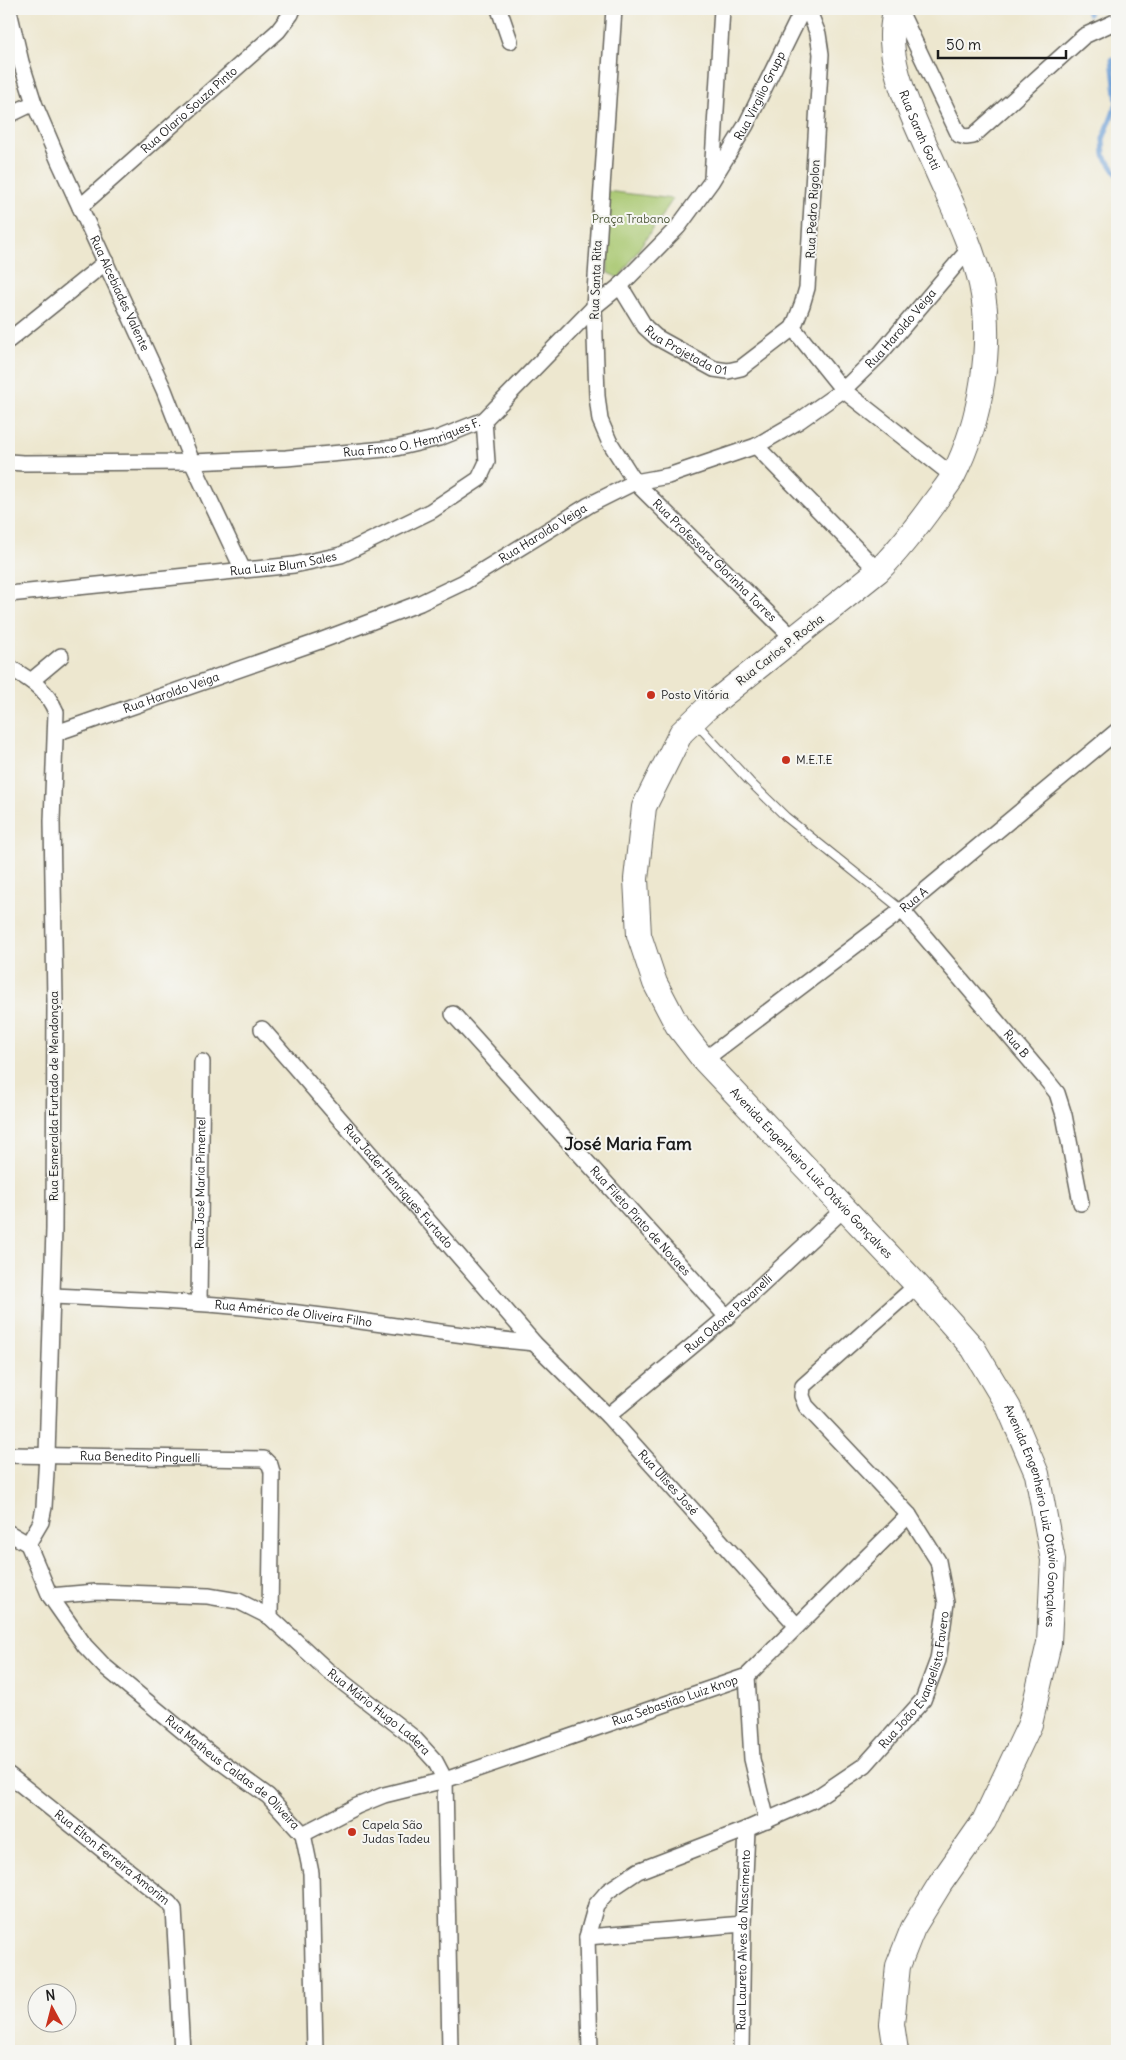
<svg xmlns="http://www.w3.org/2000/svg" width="1126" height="2060" viewBox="0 0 1126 2060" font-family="Delius,sans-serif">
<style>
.green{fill:#a8c76f;stroke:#627246}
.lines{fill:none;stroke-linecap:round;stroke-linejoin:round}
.stream{stroke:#699cd4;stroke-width:5}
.service-casing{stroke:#65635b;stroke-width:10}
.minor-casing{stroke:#65635b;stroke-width:18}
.primary-casing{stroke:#65635b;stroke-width:26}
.service{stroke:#fff;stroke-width:8}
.minor{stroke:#fff;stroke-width:15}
.primary{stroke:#fff;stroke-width:24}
.poi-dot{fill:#c8321e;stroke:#f6f6f2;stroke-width:2}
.labels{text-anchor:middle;stroke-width:4;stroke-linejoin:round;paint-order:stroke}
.street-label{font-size:12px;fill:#1c1c1c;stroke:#f6f6f2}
.park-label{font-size:12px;fill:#4d5839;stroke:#f6f6f2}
.poi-label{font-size:12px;fill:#1c1c1c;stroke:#f6f6f2;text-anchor:start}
.district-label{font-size:18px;font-weight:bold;fill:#1c1c1c;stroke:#f6f6f2}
</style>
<rect width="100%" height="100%" fill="#f6f6f2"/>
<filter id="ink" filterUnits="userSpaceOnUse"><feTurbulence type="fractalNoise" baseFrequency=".02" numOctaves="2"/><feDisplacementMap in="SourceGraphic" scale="10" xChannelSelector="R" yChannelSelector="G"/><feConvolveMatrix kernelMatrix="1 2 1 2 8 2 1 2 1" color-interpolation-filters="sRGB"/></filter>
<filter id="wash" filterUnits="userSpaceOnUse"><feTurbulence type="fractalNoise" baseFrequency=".0096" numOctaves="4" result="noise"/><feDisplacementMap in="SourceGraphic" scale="20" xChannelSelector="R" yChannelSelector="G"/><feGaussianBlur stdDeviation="1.12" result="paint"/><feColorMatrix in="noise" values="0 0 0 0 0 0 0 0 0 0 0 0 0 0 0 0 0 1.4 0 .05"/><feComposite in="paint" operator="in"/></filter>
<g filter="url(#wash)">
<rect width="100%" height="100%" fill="#ede7cf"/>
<path class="green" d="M 606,191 L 673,199 L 619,278 L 608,273 Z"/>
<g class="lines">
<g class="stream">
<path d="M 1086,9 L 1089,14"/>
<path d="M 1112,59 L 1117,103 L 1103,139 L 1104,155 L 1117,174"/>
</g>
</g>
</g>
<g filter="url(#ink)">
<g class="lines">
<g class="service-casing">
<path id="service" d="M 695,722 L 750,782 L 786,817 L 902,910"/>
</g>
<g class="minor-casing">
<g id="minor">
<path d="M 499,9 L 510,41"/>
<path id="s1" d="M 614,9 L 594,307 L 597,396 L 600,420 L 609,441 L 635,482 L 794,639"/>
<path d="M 808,9 L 818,34 L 821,54 L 807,288 L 802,305 L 793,328 L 843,390 L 953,476"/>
<path d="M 899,9 L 959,135 L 966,137 L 973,136 L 1084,36 L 1117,21"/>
<path id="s2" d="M 9,11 L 21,62 L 34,103 L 58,159 L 164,390 L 192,462 L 243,570"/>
<path d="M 9,115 L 34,103"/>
<path d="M 712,178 L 722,9"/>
<path id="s3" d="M 80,207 L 278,31 L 291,14 L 293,9"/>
<path id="s4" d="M 620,286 L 645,327 L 656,337 L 714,369 L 728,371 L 741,368 L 793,328"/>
<path d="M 9,340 L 106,262"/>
<path d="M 756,446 L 878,571"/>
<path id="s5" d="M 9,462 L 23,463 L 192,462 L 286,458 L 396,448 L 439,438 L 484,420 L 594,307 L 620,286 L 678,227 L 711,182 L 746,125 L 803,9"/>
<path id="s6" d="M 9,594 L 294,565 L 341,555 L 431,511 L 479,479 L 487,462 L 484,420"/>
<path d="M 9,667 C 30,680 46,688 56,712 L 52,821 L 55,1001 L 54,1229 L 47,1455 L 44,1507 L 41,1522 L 28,1544"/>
<path d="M 31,681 L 61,656"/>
<path id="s7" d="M 56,733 L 320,641 L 420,603 L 464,582 L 589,505 L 635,482 L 668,476 L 756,446 L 799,421 L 843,390 L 880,354 L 970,248"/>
<path id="s8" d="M 902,910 L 1045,1078 L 1057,1093 L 1064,1115 L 1081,1203"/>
<path id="s9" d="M 453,1014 L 727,1317"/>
<path id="s10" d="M 262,1029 L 534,1343 L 608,1416 L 797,1626"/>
<path id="s11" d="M 704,1060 L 902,910 L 1117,731"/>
<path id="s12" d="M 52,1296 C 125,1299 198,1302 271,1310 C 359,1319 446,1335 534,1343"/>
<path id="s13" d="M 199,1303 L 202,1062"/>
<path id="s14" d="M 608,1416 L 727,1317 L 845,1208"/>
<path id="s15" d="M 9,1455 L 264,1459 L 270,1465 L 272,1472 L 270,1617"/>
<path d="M 9,1533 L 28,1544"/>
<path id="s16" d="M 28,1544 L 50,1596 L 85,1646 L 104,1666 L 214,1757 L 268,1796 L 303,1834 L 311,1873 L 315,2051"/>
<path id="s17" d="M 50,1596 L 96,1592 L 208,1596 L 238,1601 L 270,1617 L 327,1670 L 414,1738 L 435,1761 L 445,1780 L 450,2051"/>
<path d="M 747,1676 L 752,1759 L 767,1821"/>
<path id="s18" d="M 9,1775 L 169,1903 L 174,1909 L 182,2051"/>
<path id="s19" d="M 303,1834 L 357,1806 L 384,1795 L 445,1780 L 747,1676 L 909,1515"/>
<path d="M 587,1937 L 743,1924"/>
<path id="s20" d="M 590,2051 L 587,1937 L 596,1905 L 608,1891 L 638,1871 L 747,1829 L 813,1800 L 865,1765 L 923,1700 L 938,1660 L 946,1603 L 938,1561 L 909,1515 L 806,1406 L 802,1396 L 803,1386 L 917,1285"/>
<path id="s21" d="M 741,2051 L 743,1924 L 747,1829"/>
</g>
</g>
<g class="primary-casing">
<g id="primary">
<path id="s22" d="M 895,9 C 894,17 892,26 892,35 C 891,77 920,132 937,171 C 953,207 972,245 981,284 C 994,344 981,421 953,476 C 949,484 942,492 936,500 C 918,525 900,549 878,571 L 707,708 L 681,733 L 644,807 L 636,879 L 639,935 L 655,983 L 677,1025 L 704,1060 L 917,1285 L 973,1348 L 1009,1408 L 1037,1474 L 1053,1560 L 1049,1643 L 1030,1724 L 984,1821 L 940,1884 L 913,1928 L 898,1966 L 892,2024 L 896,2051"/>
</g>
</g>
<use href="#service" class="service"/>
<use href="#minor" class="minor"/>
<use href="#primary" class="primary"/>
</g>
</g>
<g class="poi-dot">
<circle cx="651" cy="695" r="5"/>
<circle cx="786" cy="760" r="5"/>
<circle cx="352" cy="1832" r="5"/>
</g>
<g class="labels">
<g class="street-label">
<text dy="4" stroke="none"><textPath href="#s5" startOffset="909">Rua Virgilio Grupp</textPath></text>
<text dy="4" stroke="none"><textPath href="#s3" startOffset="146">Rua Olario Souza Pinto</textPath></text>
<text dy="4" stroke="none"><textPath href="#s22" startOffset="126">Rua Sarah Gotti</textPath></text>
<text transform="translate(813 209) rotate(-87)" y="4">Rua Pedro Rigolon</text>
<text transform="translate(596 280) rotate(-88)" y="4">Rua Santa Rita</text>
<text dy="4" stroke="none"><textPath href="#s2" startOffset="304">Rua Alcebiades Valente</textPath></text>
<text dy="4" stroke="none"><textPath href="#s7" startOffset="948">Rua Haroldo Veiga</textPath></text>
<text dy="4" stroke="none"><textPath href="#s4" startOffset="96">Rua Projetada 01</textPath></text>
<text dy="4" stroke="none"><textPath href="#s5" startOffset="405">Rua Fmco O. Hemriques F.</textPath></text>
<text dy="4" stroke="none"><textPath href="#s7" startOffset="528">Rua Haroldo Veiga</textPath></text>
<text dy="4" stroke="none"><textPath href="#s1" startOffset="595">Rua Professora Glorinha Torres</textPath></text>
<text dy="4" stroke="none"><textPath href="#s6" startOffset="276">Rua Luiz Blum Sales</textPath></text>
<text transform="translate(780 650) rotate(-38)" y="4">Rua Carlos P. Rocha</text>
<text dy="4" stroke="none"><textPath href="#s7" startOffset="122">Rua Haroldo Veiga</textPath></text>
<text dy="4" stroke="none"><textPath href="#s11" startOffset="264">Rua A</textPath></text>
<text dy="4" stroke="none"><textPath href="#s8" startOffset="176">Rua B</textPath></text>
<text transform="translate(54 1096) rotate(-90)" y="4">Rua Esmeralda Furtado de Mendonçaa</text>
<text dy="4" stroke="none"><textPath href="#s22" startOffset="1375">Avenida Engenheiro Luiz Otávio Gonçalves</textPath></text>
<text dy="4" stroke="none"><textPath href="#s13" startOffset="120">Rua José María Pimentel</textPath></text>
<text dy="4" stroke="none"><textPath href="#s10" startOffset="208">Rua Jader Henriques Furtado</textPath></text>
<text dy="4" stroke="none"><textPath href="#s9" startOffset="279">Rua Fileto Pinto de Novaes</textPath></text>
<text dy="4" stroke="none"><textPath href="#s12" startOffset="242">Rua Américo de Oliveira Filho</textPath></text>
<text dy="4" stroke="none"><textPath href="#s14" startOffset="158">Rua Odone Pavanelli</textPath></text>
<text dy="4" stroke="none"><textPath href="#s15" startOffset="131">Rua Benedito Pinguelli</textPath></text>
<text dy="4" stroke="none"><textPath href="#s10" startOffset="609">Rua Ulises José</textPath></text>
<text dy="4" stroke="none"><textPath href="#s22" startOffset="1795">Avenida Engenheiro Luiz Otávio Gonçalves</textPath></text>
<text dy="4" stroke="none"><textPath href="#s20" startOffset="555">Rua João Evangelista Favero</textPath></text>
<text dy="4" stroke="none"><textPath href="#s19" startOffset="396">Rua Sebastião Luiz Knop</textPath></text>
<text dy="4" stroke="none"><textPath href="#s17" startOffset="369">Rua Mário Hugo Ladera</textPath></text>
<text dy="4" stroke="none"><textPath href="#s16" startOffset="312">Rua Matheus Caldas de Oliveira</textPath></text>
<text dy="4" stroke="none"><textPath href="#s18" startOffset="132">Rua Elton Ferreira Amorim</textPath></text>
<text dy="4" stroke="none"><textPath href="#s21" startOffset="111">Rua Laureto Alves do Nascimento</textPath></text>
</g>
<g class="park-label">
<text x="631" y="223">Praça Trabano</text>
</g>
<g class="poi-label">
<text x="661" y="699">Posto Vitória</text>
<text x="796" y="764">M.E.T.E</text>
<text x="362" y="1829">Capela São<tspan x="362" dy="14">Judas Tadeu</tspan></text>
</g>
<g class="district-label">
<text x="628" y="1150">José Maria Fam</text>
</g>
</g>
<rect width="1126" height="2060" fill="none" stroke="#f6f6f2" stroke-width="30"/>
<g transform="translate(52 2008) rotate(353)"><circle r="24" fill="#f6f6f2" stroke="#9f9f9c"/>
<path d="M0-4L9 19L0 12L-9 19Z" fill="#c8321e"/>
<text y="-8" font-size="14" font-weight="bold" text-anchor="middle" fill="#1c1c1c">N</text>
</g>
<path d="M938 50v8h128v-8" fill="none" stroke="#1c1c1c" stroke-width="2.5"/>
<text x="946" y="50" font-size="15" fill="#1c1c1c" stroke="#f6f6f2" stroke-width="4" paint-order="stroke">50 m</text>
</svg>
